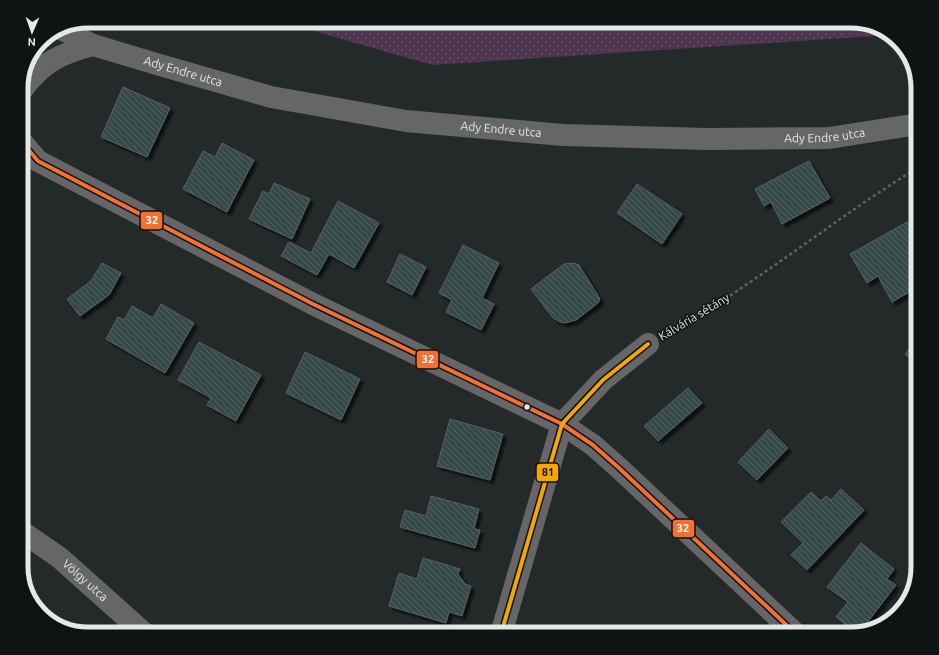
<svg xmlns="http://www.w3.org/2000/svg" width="939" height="655" viewBox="0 0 939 655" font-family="Ubuntu,sans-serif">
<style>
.grass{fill:url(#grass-dots)}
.building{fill:url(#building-back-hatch);stroke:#5a5f5f;filter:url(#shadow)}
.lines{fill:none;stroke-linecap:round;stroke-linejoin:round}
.path{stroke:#616364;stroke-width:2.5;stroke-dasharray:3 3;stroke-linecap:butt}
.minor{stroke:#666567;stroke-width:22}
.bus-1-casing{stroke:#0e1313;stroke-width:7}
.bus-2-casing{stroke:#0e1313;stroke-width:7}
.bus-1{stroke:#f46f30;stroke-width:4}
.bus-2{stroke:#f7a600;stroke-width:4}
.bus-dot{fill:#e1e9e9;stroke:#0e1313;stroke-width:1.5}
.labels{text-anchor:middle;stroke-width:3;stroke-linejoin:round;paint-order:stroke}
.street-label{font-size:12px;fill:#e1e9e9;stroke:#0e1313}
.rim{fill:none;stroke:#e1e9e9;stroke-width:5}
.line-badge{stroke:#0e1313;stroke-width:1.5}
.badge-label{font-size:11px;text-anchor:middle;font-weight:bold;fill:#fff}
.pale-badge-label{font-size:11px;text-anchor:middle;font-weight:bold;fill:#111}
</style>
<defs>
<pattern id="grass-dots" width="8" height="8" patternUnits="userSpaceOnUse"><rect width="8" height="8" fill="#4e3550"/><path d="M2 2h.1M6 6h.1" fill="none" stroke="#675269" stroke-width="1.8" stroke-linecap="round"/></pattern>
<pattern id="building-back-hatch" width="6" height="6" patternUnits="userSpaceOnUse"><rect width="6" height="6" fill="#36494a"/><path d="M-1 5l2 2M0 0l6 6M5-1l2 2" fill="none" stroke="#536364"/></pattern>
<filter id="shadow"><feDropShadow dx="3.5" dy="3.5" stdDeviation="1" flood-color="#0009"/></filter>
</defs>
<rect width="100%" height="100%" fill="#242929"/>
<path class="grass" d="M 851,21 L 888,32 L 891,35 L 432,65 L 293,25 Z"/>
<g class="building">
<path d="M 123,87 L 170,108 L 147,157 L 101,137 Z"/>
<path d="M 222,143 L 254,160 L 227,212 L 183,189 L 203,151 L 215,157 Z"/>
<path d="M 809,161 L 830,198 L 782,224 L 771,202 L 764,206 L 755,189 Z"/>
<path d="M 274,183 L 310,199 L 292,239 L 249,219 L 263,191 L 269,194 Z"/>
<path d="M 637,184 L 682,214 L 662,244 L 617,213 Z"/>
<path d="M 338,201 L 379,223 L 354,268 L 329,254 L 317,275 L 281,256 L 289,242 L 311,253 Z"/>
<path d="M 907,222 L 918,240 L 918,287 L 892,302 L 878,276 L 867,283 L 850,254 Z"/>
<path d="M 463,245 L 499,263 L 482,298 L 494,304 L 481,330 L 446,312 L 452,300 L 439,293 Z"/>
<path d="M 400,254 L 426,267 L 412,295 L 387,282 Z"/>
<path d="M 102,263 L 121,273 L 109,295 L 80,316 L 67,299 L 91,281 Z"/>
<path d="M 574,263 L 579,265 L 600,299 L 598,303 L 576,320 L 565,323 L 560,322 L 553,318 L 531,289 L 564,264 Z"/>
<path d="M 161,304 L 194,323 L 165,373 L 106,339 L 118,317 L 124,320 L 132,306 L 153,318 Z"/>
<path d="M 918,339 L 918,365 L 905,354 Z"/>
<path d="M 199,342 L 261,375 L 236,421 L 207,405 L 211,398 L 178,380 Z"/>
<path d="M 305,352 L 360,379 L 341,420 L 286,393 Z"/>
<path d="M 688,388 L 702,403 L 658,441 L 644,426 Z"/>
<path d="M 450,419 L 503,434 L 490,480 L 437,466 Z"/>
<path d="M 769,429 L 788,448 L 757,480 L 738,462 Z"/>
<path d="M 841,489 L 864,510 L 807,570 L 791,555 L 803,543 L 781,522 L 811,492 L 821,501 L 826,496 L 831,500 Z"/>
<path d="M 431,496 L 479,509 L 474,529 L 480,530 L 475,548 L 400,527 L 405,510 L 426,516 Z"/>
<path d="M 861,543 L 894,569 L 887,579 L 896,585 L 860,632 L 856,633 L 836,617 L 848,602 L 827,587 Z"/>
<path d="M 423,558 L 460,569 L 458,574 L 465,584 L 471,586 L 462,616 L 449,612 L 446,623 L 389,606 L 399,573 L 417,579 Z"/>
</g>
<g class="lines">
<path class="path" d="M 668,332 L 721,302 L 778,263 L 863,203 L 918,167"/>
<g class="minor">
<path id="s1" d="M 59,28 L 93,45 L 160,65 L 271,97 L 406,121 L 563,135 L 707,139 L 829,138 L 918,124"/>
<path d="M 21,91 C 42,62 60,54 93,45"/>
<path d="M 21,141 L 38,161 L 313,304 L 562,424 L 593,445 L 619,468 L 796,634"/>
<path id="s2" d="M 21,531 L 60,558 L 145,634"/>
<path d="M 501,634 L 562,424 L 603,380 L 648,344"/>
</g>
<g class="bus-1-casing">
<path id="bus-1" d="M 21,141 L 38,161 L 313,304 L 562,424 L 593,445 L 619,468 L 796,634"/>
</g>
<g class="bus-2-casing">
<path id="bus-2" d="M 501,634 L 562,424 L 603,380 L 648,344"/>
</g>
<use href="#bus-1" class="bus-1"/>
<use href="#bus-2" class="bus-2"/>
</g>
<circle class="bus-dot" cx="527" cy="407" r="3.5"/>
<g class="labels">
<g class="street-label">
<text dy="4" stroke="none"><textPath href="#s1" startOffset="132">Ady Endre utca</textPath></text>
<text dy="4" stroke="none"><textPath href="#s1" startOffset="456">Ady Endre utca</textPath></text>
<text dy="4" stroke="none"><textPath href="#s1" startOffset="780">Ady Endre utca</textPath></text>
<text transform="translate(694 317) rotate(-31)" y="4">Kálvária sétány</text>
<text dy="4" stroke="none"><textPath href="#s2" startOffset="81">Völgy utca</textPath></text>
</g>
</g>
<path d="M0 0H939V655H0ZM88 28H851A60 60 0 0 1 911 88V567A60 60 0 0 1 851 627H88A60 60 0 0 1 28 567V88A60 60 0 0 1 88 28Z" fill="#0e1313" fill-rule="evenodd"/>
<path class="rim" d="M88 28H851A60 60 0 0 1 911 88V567A60 60 0 0 1 851 627H88A60 60 0 0 1 28 567V88A60 60 0 0 1 88 28Z"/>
<g class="line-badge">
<rect x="140" y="211" width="23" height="19" rx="4" fill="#f46f30"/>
<rect x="416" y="350" width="23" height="19" rx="4" fill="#f46f30"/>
<rect x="536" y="463" width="23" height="19" rx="4" fill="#f7a600"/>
<rect x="672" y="519" width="23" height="19" rx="4" fill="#f46f30"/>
</g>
<g class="badge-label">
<text x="152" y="224">32</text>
<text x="428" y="363">32</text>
<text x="683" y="532">32</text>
</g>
<g class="pale-badge-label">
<text x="548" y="476">81</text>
</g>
<g transform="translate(32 32) rotate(182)" stroke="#0e1313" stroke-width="3" paint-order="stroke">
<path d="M0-3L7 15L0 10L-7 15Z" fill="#e1e9e9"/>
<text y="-6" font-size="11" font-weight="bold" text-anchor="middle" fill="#e1e9e9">N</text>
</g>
</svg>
